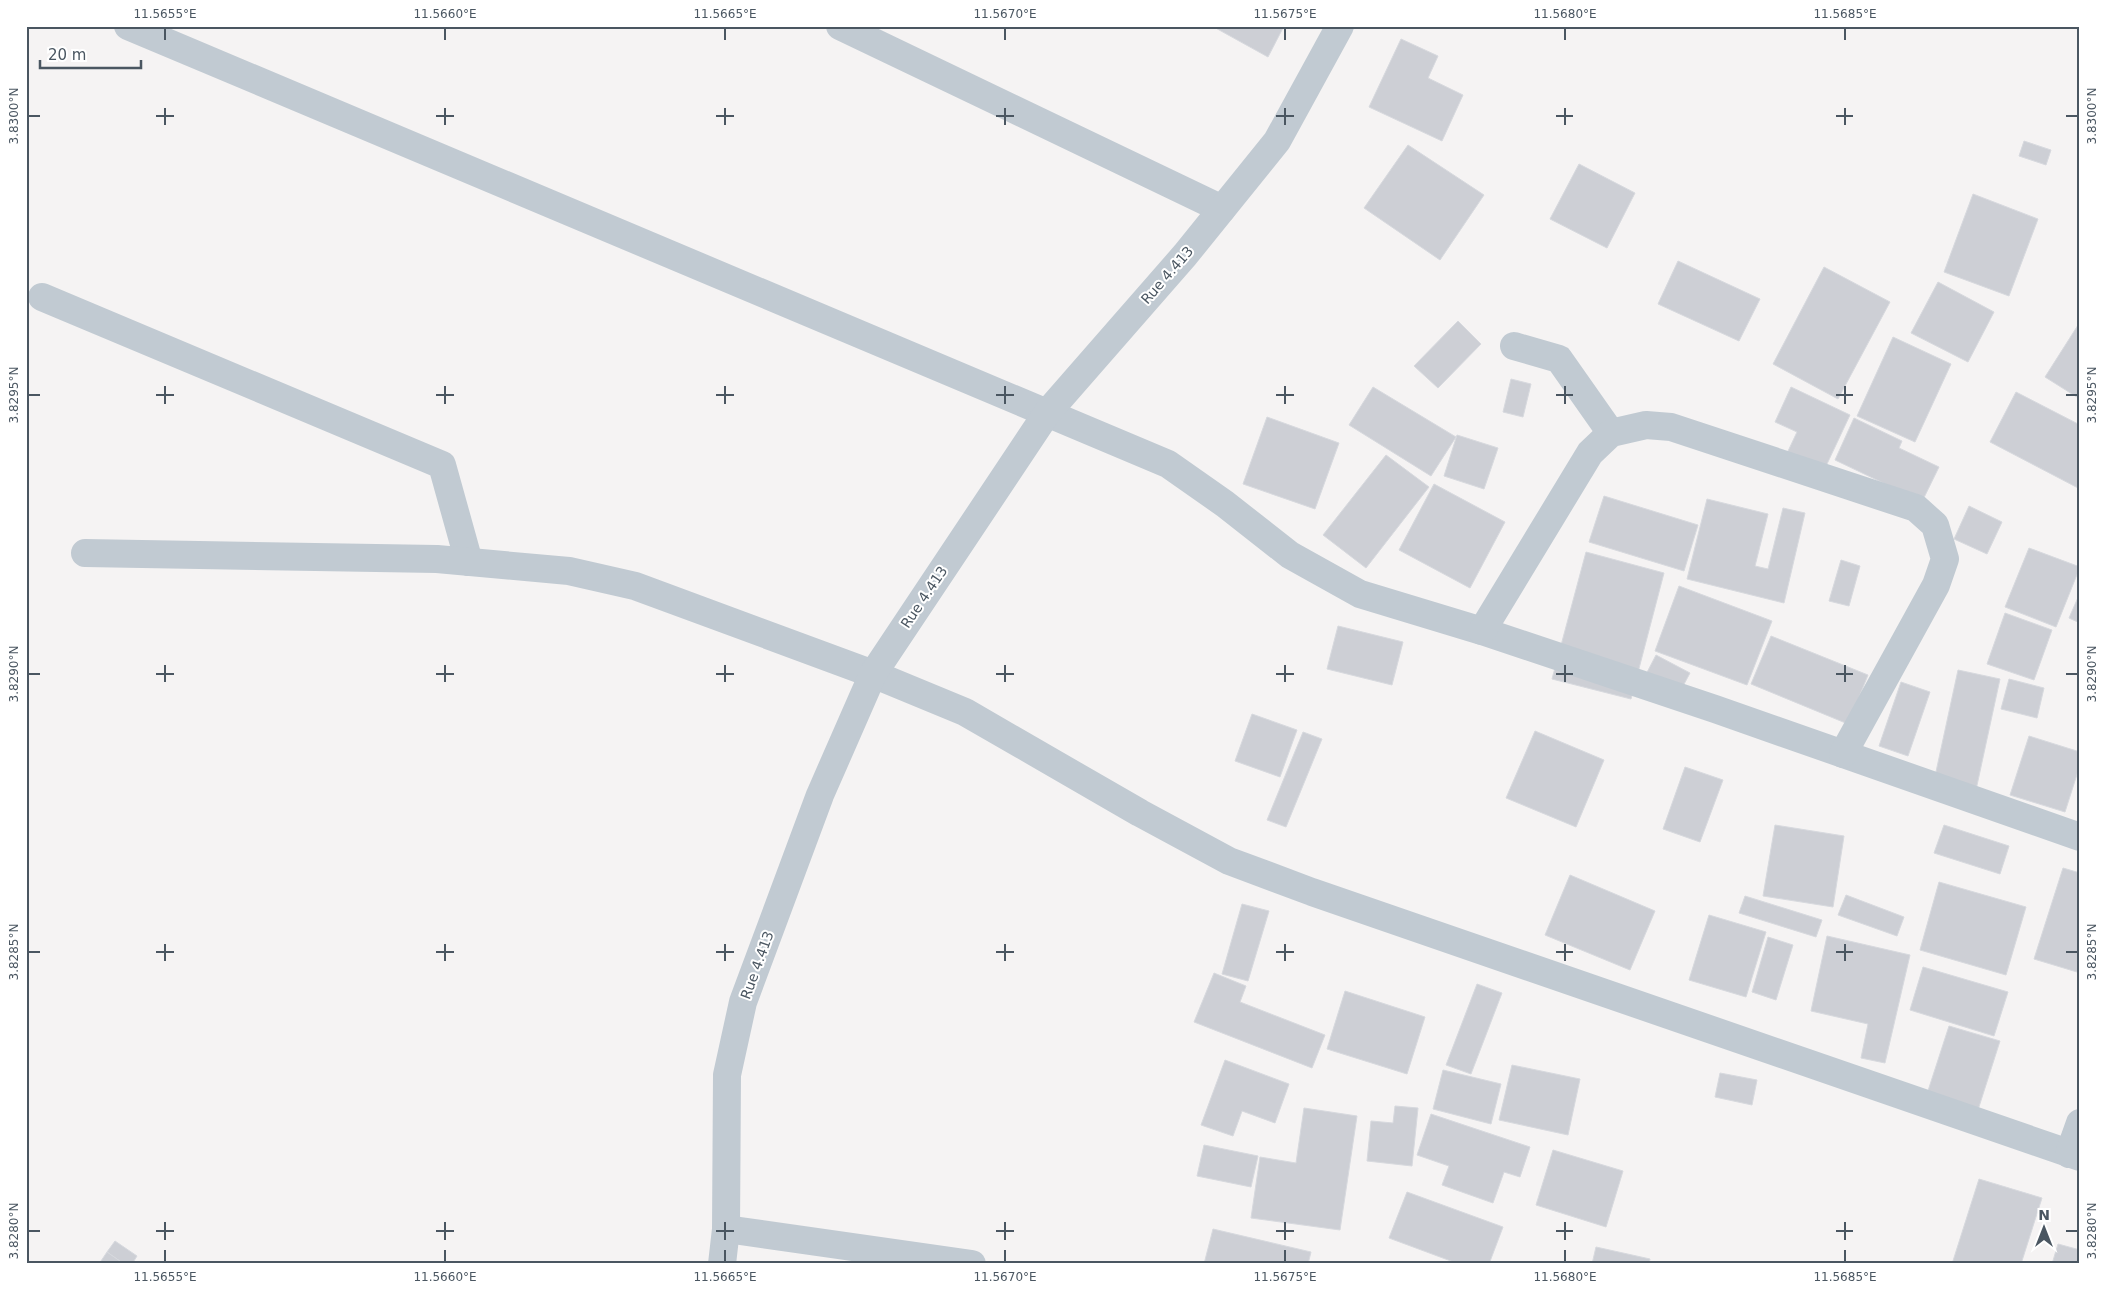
<svg xmlns="http://www.w3.org/2000/svg" width="2106" height="1290" viewBox="0 0 2106 1290" font-family="'DejaVu Sans',sans-serif">
<style>
.building{fill:#cdcfd5;stroke:#d7d9de}
.lines{fill:none;stroke-linecap:round;stroke-linejoin:round}
.minor{stroke:#c1cad2;stroke-width:28}
.ticks{fill:none;stroke:#4a5661;stroke-width:2}
.labels{text-anchor:middle;stroke-width:4;stroke-linejoin:round;paint-order:stroke}
.street-label{font-size:14px;fill:#4a5661;stroke:#fff}
.neatline{fill:none;stroke:#4a5661;stroke-width:2}
.ticks-label{font-size:12px;text-anchor:middle;fill:#4a5661}
</style>
<rect width="100%" height="100%" fill="#f5f3f3"/>
<g class="building">
<path d="M 1212,26 L 1284,26 L 1268,57 Z"/>
<path d="M 1401,39 L 1438,56 L 1428,78 L 1463,95 L 1442,141 L 1369,107 Z"/>
<path d="M 2024,141 L 2051,150 L 2046,165 L 2019,156 Z"/>
<path d="M 1408,145 L 1484,195 L 1440,260 L 1364,208 Z"/>
<path d="M 1579,164 L 1635,193 L 1607,248 L 1550,219 Z"/>
<path d="M 1973,194 L 2038,219 L 2009,296 L 1944,272 Z"/>
<path d="M 1678,261 L 1760,299 L 1739,341 L 1658,304 Z"/>
<path d="M 1824,267 L 1890,302 L 1838,399 L 1773,364 Z"/>
<path d="M 1938,282 L 1994,312 L 1968,362 L 1911,333 Z"/>
<path d="M 1458,321 L 1481,344 L 1438,388 L 1414,366 Z"/>
<path d="M 2080,322 L 2080,399 L 2045,377 Z"/>
<path d="M 1893,337 L 1951,364 L 1915,442 L 1857,416 Z"/>
<path d="M 1511,379 L 1531,384 L 1523,417 L 1503,412 Z"/>
<path d="M 1373,387 L 1456,437 L 1431,476 L 1349,425 Z"/>
<path d="M 1791,387 L 1850,415 L 1819,481 L 1782,464 L 1797,432 L 1775,422 Z"/>
<path d="M 2016,392 L 2080,425 L 2080,489 L 1990,442 Z"/>
<path d="M 1267,417 L 1339,443 L 1315,509 L 1243,484 Z"/>
<path d="M 1854,418 L 1902,441 L 1899,448 L 1939,467 L 1916,514 L 1900,491 L 1835,460 Z"/>
<path d="M 1457,435 L 1498,448 L 1484,489 L 1444,476 Z"/>
<path d="M 1386,455 L 1429,487 L 1366,568 L 1323,535 Z"/>
<path d="M 1434,484 L 1505,522 L 1470,588 L 1399,550 Z"/>
<path d="M 1604,496 L 1698,525 L 1684,571 L 1589,542 Z"/>
<path d="M 1707,499 L 1768,514 L 1755,566 L 1768,569 L 1783,508 L 1805,513 L 1784,603 L 1687,579 Z"/>
<path d="M 1969,506 L 2002,522 L 1987,554 L 1954,539 Z"/>
<path d="M 2029,548 L 2080,567 L 2056,627 L 2005,607 Z"/>
<path d="M 1586,552 L 1664,573 L 1631,699 L 1552,679 Z"/>
<path d="M 1841,560 L 1860,566 L 1849,606 L 1829,601 Z"/>
<path d="M 1679,586 L 1772,621 L 1747,685 L 1655,651 Z"/>
<path d="M 2080,593 L 2080,623 L 2069,618 Z"/>
<path d="M 2005,613 L 2052,630 L 2034,680 L 1987,664 Z"/>
<path d="M 1338,626 L 1403,642 L 1392,685 L 1327,669 Z"/>
<path d="M 1771,636 L 1868,675 L 1848,724 L 1751,684 Z"/>
<path d="M 1656,655 L 1690,673 L 1675,701 L 1641,684 Z"/>
<path d="M 1958,670 L 2000,679 L 1976,790 L 1934,781 Z"/>
<path d="M 2009,679 L 2044,688 L 2037,718 L 2001,709 Z"/>
<path d="M 1901,682 L 1930,692 L 1908,756 L 1879,746 Z"/>
<path d="M 1252,714 L 1297,730 L 1280,777 L 1235,761 Z"/>
<path d="M 1535,731 L 1604,760 L 1576,827 L 1506,798 Z"/>
<path d="M 1303,732 L 1322,739 L 1286,827 L 1267,820 Z"/>
<path d="M 2029,736 L 2080,752 L 2080,765 L 2065,812 L 2010,795 Z"/>
<path d="M 1685,767 L 1723,780 L 1700,842 L 1663,829 Z"/>
<path d="M 1775,825 L 1844,836 L 1833,907 L 1763,896 Z"/>
<path d="M 1944,825 L 2009,846 L 2000,874 L 1934,853 Z"/>
<path d="M 2063,868 L 2080,873 L 2080,964 L 2077,972 L 2034,959 Z"/>
<path d="M 1570,875 L 1655,911 L 1630,970 L 1545,935 Z"/>
<path d="M 1939,882 L 2026,907 L 2006,975 L 1920,950 Z"/>
<path d="M 1846,895 L 1904,917 L 1897,936 L 1838,915 Z"/>
<path d="M 1745,896 L 1822,920 L 1816,937 L 1739,913 Z"/>
<path d="M 1242,904 L 1269,911 L 1248,981 L 1222,974 Z"/>
<path d="M 1709,915 L 1766,932 L 1746,997 L 1689,980 Z"/>
<path d="M 1827,936 L 1910,955 L 1885,1063 L 1861,1058 L 1868,1024 L 1811,1011 Z"/>
<path d="M 1768,937 L 1793,945 L 1776,1000 L 1752,992 Z"/>
<path d="M 1923,967 L 2008,992 L 1994,1036 L 1910,1010 Z"/>
<path d="M 1214,973 L 1246,986 L 1240,1002 L 1325,1035 L 1312,1068 L 1194,1022 Z"/>
<path d="M 1477,984 L 1502,993 L 1471,1074 L 1446,1065 Z"/>
<path d="M 1345,991 L 1425,1017 L 1407,1074 L 1327,1049 Z"/>
<path d="M 1949,1026 L 2000,1041 L 1977,1113 L 1926,1097 Z"/>
<path d="M 1225,1060 L 1289,1084 L 1275,1123 L 1242,1111 L 1233,1136 L 1201,1125 Z"/>
<path d="M 1512,1065 L 1580,1079 L 1568,1135 L 1499,1120 Z"/>
<path d="M 1443,1070 L 1501,1084 L 1491,1124 L 1433,1109 Z"/>
<path d="M 1720,1073 L 1757,1080 L 1752,1105 L 1715,1097 Z"/>
<path d="M 1395,1106 L 1418,1108 L 1412,1166 L 1367,1161 L 1371,1121 L 1393,1123 Z"/>
<path d="M 1304,1108 L 1357,1116 L 1340,1230 L 1251,1218 L 1260,1157 L 1296,1163 Z"/>
<path d="M 1431,1114 L 1530,1147 L 1520,1177 L 1504,1172 L 1493,1203 L 1442,1185 L 1449,1166 L 1417,1155 Z"/>
<path d="M 1204,1145 L 1258,1156 L 1251,1187 L 1197,1176 Z"/>
<path d="M 1553,1150 L 1623,1171 L 1606,1227 L 1536,1205 Z"/>
<path d="M 1979,1179 L 2042,1198 L 2021,1264 L 1952,1264 Z"/>
<path d="M 1407,1192 L 1503,1227 L 1489,1264 L 1459,1264 L 1389,1238 Z"/>
<path d="M 1213,1229 L 1311,1252 L 1308,1264 L 1204,1264 Z"/>
<path d="M 115,1241 L 137,1256 L 132,1264 L 124,1264 L 107,1252 Z"/>
<path d="M 2058,1244 L 2080,1250 L 2080,1264 L 2052,1264 Z"/>
<path d="M 1596,1247 L 1650,1259 L 1649,1264 L 1592,1264 Z"/>
<path d="M 107,1252 L 124,1264 L 99,1264 Z"/>
</g>
<g class="lines">
<g class="minor">
<path d="M 128,26 L 1168,464 L 1225,504 L 1290,555 L 1360,594 L 1482,631 L 1715,709 L 2080,837"/>
<path d="M 840,26 L 1222,209"/>
<path d="M 42,297 L 442,465 L 469,562"/>
<path d="M 1514,346 L 1559,359 L 1611,433"/>
<path d="M 85,553 L 437,559 L 569,571 L 635,586 L 873,674 L 965,712 L 1140,813 L 1229,861 L 1312,892 L 2080,1157"/>
<path d="M 1482,631 L 1590,453 L 1611,433 L 1646,425 L 1671,427 L 1916,508 L 1935,525 L 1945,559 L 1936,585 L 1843,754"/>
<path d="M 2069,1154 L 2080,1123"/>
<path d="M 726,1229 L 972,1264"/>
<path d="M 722,1264 L 726,1229 L 727,1075 L 743,1002 L 820,795 L 873,674 L 1047,413 L 1185,255 L 1277,141 L 1340,26"/>
</g>
</g>
<path class="ticks" d="M 165,28 L 165,40M 445,28 L 445,40M 725,28 L 725,40M 1005,28 L 1005,40M 1285,28 L 1285,40M 1565,28 L 1565,40M 1845,28 L 1845,40M 165,108 L 165,125M 445,108 L 445,125M 725,108 L 725,125M 1005,108 L 1005,125M 1285,108 L 1285,125M 1565,108 L 1565,125M 1845,108 L 1845,125M 28,116 L 40,116M 156,116 L 174,116M 436,116 L 454,116M 716,116 L 734,116M 996,116 L 1014,116M 1276,116 L 1294,116M 1556,116 L 1573,116M 1836,116 L 1853,116M 2066,116 L 2078,116M 165,386 L 165,404M 445,386 L 445,404M 725,386 L 725,404M 1005,386 L 1005,404M 1285,386 L 1285,404M 1565,386 L 1565,404M 1845,386 L 1845,404M 28,395 L 40,395M 156,395 L 174,395M 436,395 L 454,395M 716,395 L 734,395M 996,395 L 1014,395M 1276,395 L 1294,395M 1556,395 L 1573,395M 1836,395 L 1853,395M 2066,395 L 2078,395M 165,665 L 165,682M 445,665 L 445,682M 725,665 L 725,682M 1005,665 L 1005,682M 1285,665 L 1285,682M 1565,665 L 1565,682M 1845,665 L 1845,682M 28,674 L 40,674M 156,674 L 174,674M 436,674 L 454,674M 716,674 L 734,674M 996,674 L 1014,674M 1276,674 L 1294,674M 1556,674 L 1573,674M 1836,674 L 1853,674M 2066,674 L 2078,674M 165,944 L 165,961M 445,944 L 445,961M 725,944 L 725,961M 1005,944 L 1005,961M 1285,944 L 1285,961M 1565,944 L 1565,961M 1845,944 L 1845,961M 28,952 L 40,952M 156,952 L 174,952M 436,952 L 454,952M 716,952 L 734,952M 996,952 L 1014,952M 1276,952 L 1294,952M 1556,952 L 1573,952M 1836,952 L 1853,952M 2066,952 L 2078,952M 165,1222 L 165,1240M 445,1222 L 445,1240M 725,1222 L 725,1240M 1005,1222 L 1005,1240M 1285,1222 L 1285,1240M 1565,1222 L 1565,1240M 1845,1222 L 1845,1240M 28,1231 L 40,1231M 156,1231 L 174,1231M 436,1231 L 454,1231M 716,1231 L 734,1231M 996,1231 L 1014,1231M 1276,1231 L 1294,1231M 1556,1231 L 1573,1231M 1836,1231 L 1853,1231M 2066,1231 L 2078,1231M 165,1250 L 165,1262M 445,1250 L 445,1262M 725,1250 L 725,1262M 1005,1250 L 1005,1262M 1285,1250 L 1285,1262M 1565,1250 L 1565,1262M 1845,1250 L 1845,1262"/>
<g class="labels">
<g class="street-label">
<text transform="translate(1167 275) rotate(-49)" y="5">Rue 4.413</text>
<text transform="translate(924 597) rotate(-56)" y="5">Rue 4.413</text>
<text transform="translate(757 965) rotate(-70)" y="5">Rue 4.413</text>
</g>
</g>
<rect width="2106" height="1290" fill="none" stroke="#ffffff" stroke-width="55"/>
<g transform="translate(2044 1228)" stroke="#ffffff" stroke-width="4" paint-order="stroke">
<path d="M0-4L9 19L0 12L-9 19Z" fill="#4a5661"/>
<text y="-8" font-size="14" font-weight="bold" text-anchor="middle" fill="#4a5661">N</text>
</g>
<path d="M40 60v8h101v-8" fill="none" stroke="#4a5661" stroke-width="2.5"/>
<text x="48" y="60" font-size="15" fill="#4a5661" stroke="#ffffff" stroke-width="4" paint-order="stroke">20 m</text>
<rect x="28" y="28" width="2050" height="1234" class="neatline"/>
<g class="ticks-label">
<text x="165" y="18">11.5655°E</text>
<text x="445" y="18">11.5660°E</text>
<text x="725" y="18">11.5665°E</text>
<text x="1005" y="18">11.5670°E</text>
<text x="1285" y="18">11.5675°E</text>
<text x="1565" y="18">11.5680°E</text>
<text x="1845" y="18">11.5685°E</text>
<text transform="translate(14 116) rotate(-90)" y="4">3.8300°N</text>
<text transform="translate(2092 116) rotate(-90)" y="4">3.8300°N</text>
<text transform="translate(14 395) rotate(-90)" y="4">3.8295°N</text>
<text transform="translate(2092 395) rotate(-90)" y="4">3.8295°N</text>
<text transform="translate(14 674) rotate(-90)" y="4">3.8290°N</text>
<text transform="translate(2092 674) rotate(-90)" y="4">3.8290°N</text>
<text transform="translate(14 952) rotate(-90)" y="4">3.8285°N</text>
<text transform="translate(2092 952) rotate(-90)" y="4">3.8285°N</text>
<text transform="translate(14 1231) rotate(-90)" y="4">3.8280°N</text>
<text transform="translate(2092 1231) rotate(-90)" y="4">3.8280°N</text>
<text x="165" y="1281">11.5655°E</text>
<text x="445" y="1281">11.5660°E</text>
<text x="725" y="1281">11.5665°E</text>
<text x="1005" y="1281">11.5670°E</text>
<text x="1285" y="1281">11.5675°E</text>
<text x="1565" y="1281">11.5680°E</text>
<text x="1845" y="1281">11.5685°E</text>
</g>
</svg>
